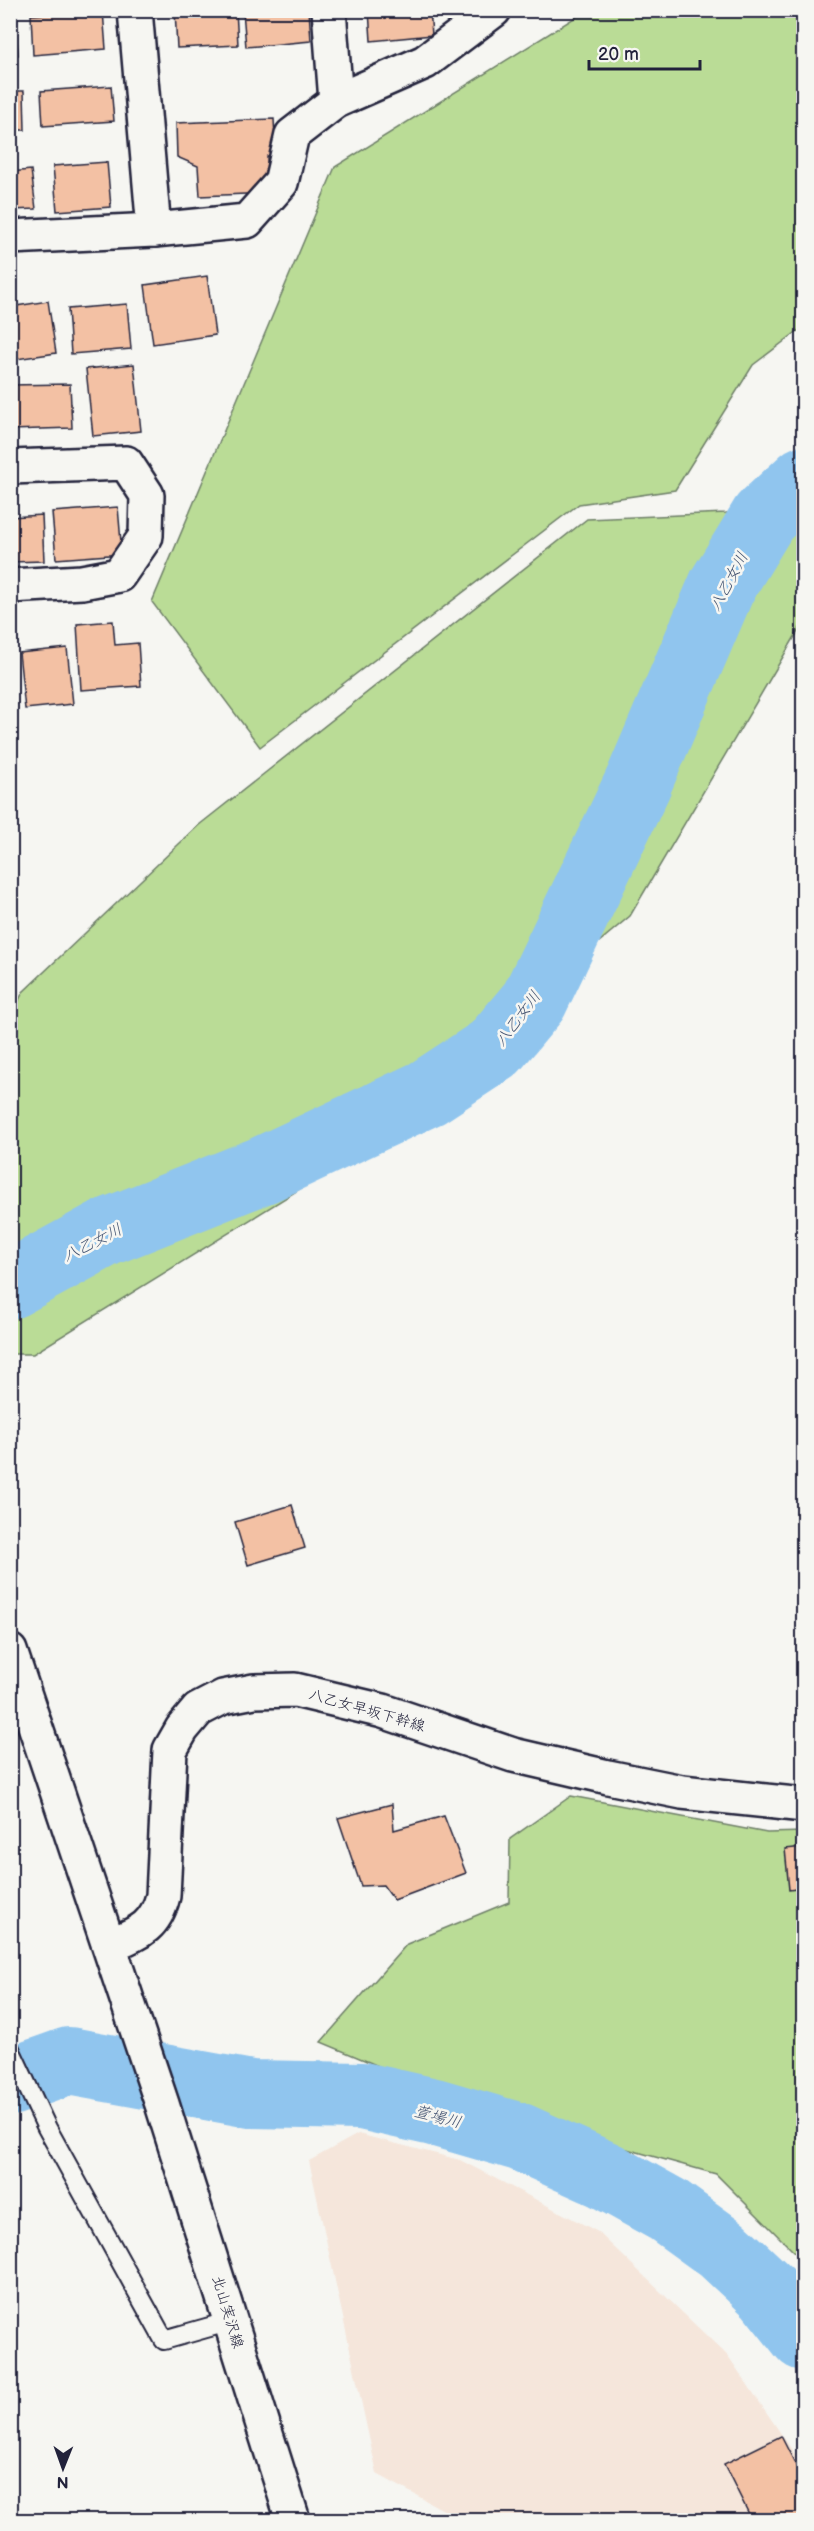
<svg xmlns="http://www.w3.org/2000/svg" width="814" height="2531" viewBox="0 0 814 2531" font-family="'Balsamiq Sans','Klee One',sans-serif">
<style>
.built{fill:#f5e6db}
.green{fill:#badc96;stroke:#6e7f68;stroke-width:1.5}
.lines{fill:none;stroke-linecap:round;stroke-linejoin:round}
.river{stroke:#90c5ee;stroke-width:68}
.building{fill:#f3c1a4;stroke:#22223b;stroke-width:1.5}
.service-casing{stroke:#22223b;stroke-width:22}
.minor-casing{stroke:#22223b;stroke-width:38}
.tertiary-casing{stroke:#22223b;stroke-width:38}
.service{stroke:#f6f6f2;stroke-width:18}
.minor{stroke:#f6f6f2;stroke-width:33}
.tertiary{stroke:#f6f6f2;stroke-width:33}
.labels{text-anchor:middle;stroke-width:5;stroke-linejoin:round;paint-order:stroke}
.street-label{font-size:15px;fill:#22223b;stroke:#f6f6f2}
.water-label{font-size:16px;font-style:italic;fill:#435371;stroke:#f6f6f2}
</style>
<rect width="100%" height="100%" fill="#f6f6f2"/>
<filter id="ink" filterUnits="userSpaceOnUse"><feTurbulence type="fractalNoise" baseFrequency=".0167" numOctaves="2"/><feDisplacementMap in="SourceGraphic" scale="12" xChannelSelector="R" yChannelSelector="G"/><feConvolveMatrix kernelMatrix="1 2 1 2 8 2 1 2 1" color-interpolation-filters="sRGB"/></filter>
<g filter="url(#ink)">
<path class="built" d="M 358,2134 L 460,2160 L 598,2232 L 728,2356 L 803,2466 L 803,2520 L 448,2520 L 447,2512 L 377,2474 L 309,2161 Z"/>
<g class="green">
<path d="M 587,10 L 803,11 L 803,327 L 753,365 L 675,490 L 579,504 L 260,747 L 152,602 L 335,167 Z"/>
<path d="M 803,503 L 803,623 L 630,916 L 321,1176 L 33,1354 L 11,1354 L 10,1018 L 23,992 L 199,825 L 587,519 L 726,513 Z"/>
<path d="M 571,1796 L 767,1833 L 803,1832 L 803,2261 L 716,2174 L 477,2107 L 321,2042 L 407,1944 L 509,1902 L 510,1839 Z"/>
</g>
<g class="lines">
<g class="river">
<path d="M 10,1285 L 105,1233 L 263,1170 L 427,1093 L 494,1049 L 534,1001 L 638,783 L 722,586 L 764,517 L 804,480"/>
<path d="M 10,2082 L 69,2061 L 251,2094 L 362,2096 L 434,2112 L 520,2137 L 605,2175 L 668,2210 L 722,2249 L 769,2293 L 804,2337"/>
</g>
</g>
<g class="building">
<path d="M 175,10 L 236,10 L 238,45 L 177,48 Z"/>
<path d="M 309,10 L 311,41 L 246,47 L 243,11 Z"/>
<path d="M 369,10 L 430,10 L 432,35 L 371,41 Z"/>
<path d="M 103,11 L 106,49 L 33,55 L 31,15 Z"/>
<path d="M 16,20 L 18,55 L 10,55 L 10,21 Z"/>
<path d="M 111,86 L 114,121 L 43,126 L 41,91 Z"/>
<path d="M 10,91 L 24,91 L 25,130 L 10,130 Z"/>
<path d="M 274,119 L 276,156 L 267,156 L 268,193 L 200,196 L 198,166 L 177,157 L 176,123 Z"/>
<path d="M 107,162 L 111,207 L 57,211 L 53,166 Z"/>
<path d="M 31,170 L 36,209 L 10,210 L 10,172 Z"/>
<path d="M 207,276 L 215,335 L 153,344 L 145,285 Z"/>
<path d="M 48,301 L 56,353 L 10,360 L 10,307 Z"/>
<path d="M 127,304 L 131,349 L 71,354 L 68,309 Z"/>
<path d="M 134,364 L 141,431 L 93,436 L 86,369 Z"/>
<path d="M 70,384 L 72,428 L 10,430 L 10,385 Z"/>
<path d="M 118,507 L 122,554 L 56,559 L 52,512 Z"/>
<path d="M 42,515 L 44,561 L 10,562 L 10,517 Z"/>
<path d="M 113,621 L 115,645 L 138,643 L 141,686 L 81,690 L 77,624 Z"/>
<path d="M 67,648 L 73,704 L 25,709 L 19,653 Z"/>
<path d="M 292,1505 L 305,1548 L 248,1565 L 235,1522 Z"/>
<path d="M 392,1804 L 394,1830 L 444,1816 L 466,1873 L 394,1900 L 383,1885 L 361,1886 L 338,1818 Z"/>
<path d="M 804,1847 L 804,1888 L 789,1890 L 785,1849 Z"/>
<path d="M 781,2436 L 804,2481 L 804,2520 L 752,2520 L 724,2464 Z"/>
</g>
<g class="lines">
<g class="service-casing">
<path id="service" d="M 10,2049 L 47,2128 L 164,2340 L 231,2321"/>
</g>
<g class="minor-casing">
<g id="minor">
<path d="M 135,10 L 154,230"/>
<path d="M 329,10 L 336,101"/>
<path d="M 10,237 L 154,230 L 247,221 L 281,183 L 292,135 L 336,101 L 425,62 L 494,10"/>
<path d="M 10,467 L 126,463 L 147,495 L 146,536 L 119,575 L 82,582 L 10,586"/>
</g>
</g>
<g class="tertiary-casing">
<g id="tertiary">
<path d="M 10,1651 L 162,2104 L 293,2520"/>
<path d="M 110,1945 C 138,1933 155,1928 163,1896 L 170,1750 L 182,1729 L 198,1710 L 223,1697 L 254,1691 L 295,1690 L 383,1711 L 513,1755 L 608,1777 L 682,1792 L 804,1805"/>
</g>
</g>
<use href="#service" class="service"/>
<use href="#minor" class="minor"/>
<use href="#tertiary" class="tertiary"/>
</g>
</g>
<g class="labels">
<g class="street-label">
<text transform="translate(367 1710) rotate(16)" y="5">八乙女早坂下幹線</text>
<text transform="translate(228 2312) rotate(73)" y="5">北山実沢線</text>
</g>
<g class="water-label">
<text transform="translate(728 581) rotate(-62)" y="6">八乙女川</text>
<text transform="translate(517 1018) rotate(-53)" y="6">八乙女川</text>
<text transform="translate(92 1242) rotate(-27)" y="6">八乙女川</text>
<text transform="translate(438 2116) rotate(15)" y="6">萱場川</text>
</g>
</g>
<rect width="814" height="2531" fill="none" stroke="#f6f6f2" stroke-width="36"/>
<rect x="18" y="18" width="778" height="2495" fill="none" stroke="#22223b" stroke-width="2" filter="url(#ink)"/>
<g transform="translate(63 2468) rotate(181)" stroke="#f6f6f2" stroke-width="4.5" paint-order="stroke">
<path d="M0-4.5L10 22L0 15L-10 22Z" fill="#22223b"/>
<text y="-9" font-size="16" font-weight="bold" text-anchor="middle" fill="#22223b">N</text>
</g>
<path d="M589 60v9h111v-9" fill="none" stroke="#22223b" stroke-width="3"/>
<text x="598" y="60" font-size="18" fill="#22223b" stroke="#f6f6f2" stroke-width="4.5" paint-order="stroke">20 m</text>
</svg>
